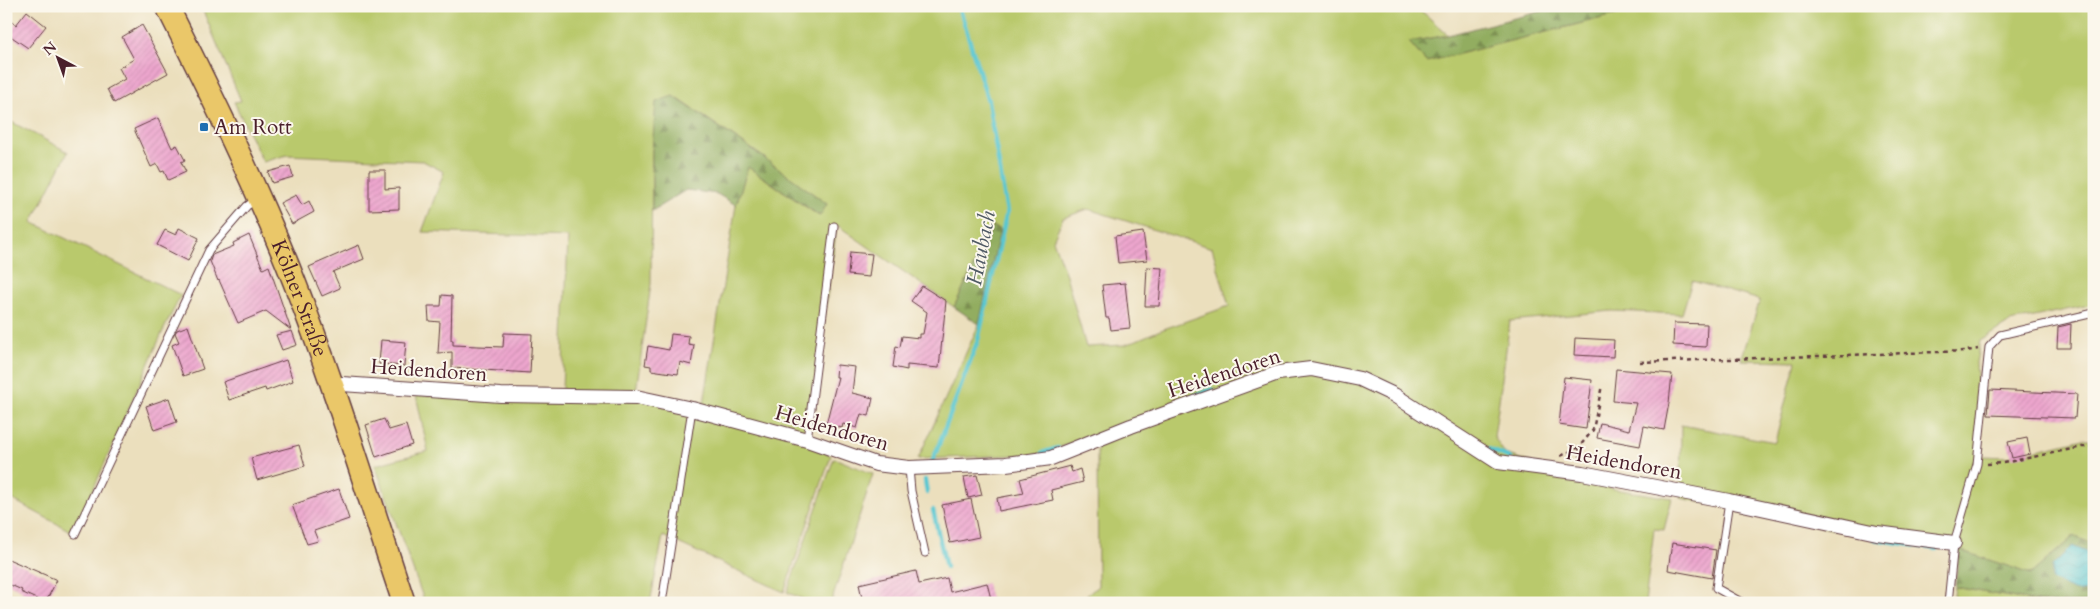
<svg xmlns="http://www.w3.org/2000/svg" width="2100" height="609" viewBox="0 0 2100 609" font-family="Cardo,serif">
<style>
.grass{fill:#b9c96c;stroke:#82744c;fill-rule:evenodd}
.forest{fill:url(#forest-firs);stroke:#6e6646}
.water{fill:url(#water-waves);stroke:#52737e}
.lines{fill:none;stroke-linecap:round;stroke-linejoin:round}
.stream{stroke:#5ac7d1;stroke-width:4.5}
.building{fill:url(#building-hatch)}
.service-casing{stroke:#623c41;stroke-width:9}
.minor-casing{stroke:#623c41;stroke-width:16}
.primary-casing{stroke:#623c41;stroke-width:25}
.path{stroke:#623c41;stroke-width:2.5;stroke-dasharray:4 4;stroke-linecap:butt}
.service{stroke:#fff;stroke-width:7}
.minor{stroke:#fff;stroke-width:14}
.primary{stroke:#eac769;stroke-width:22}
.poi-dot{fill:#1f6fb2;stroke:#fbf7ec;stroke-width:2}
.labels{text-anchor:middle;stroke-width:4;stroke-linejoin:round;paint-order:stroke}
.poi-label{font-size:21px;fill:#4a1f2b;stroke:#fbf7ec;text-anchor:start}
.street-label{font-size:21px;fill:#4a1f2b;stroke:#fbf7ec}
.water-label{font-size:22px;font-style:italic;fill:#505a65;stroke:#fbf7ec}
</style>
<defs>
<pattern id="forest-firs" width="22" height="20" patternUnits="userSpaceOnUse" patternTransform="scale(1.25)"><rect width="22" height="20" fill="#92ad60"/><path d="M5 1l3.5 6h-7zM16 11l3.5 6h-7z" fill="#798c4f"/></pattern>
<pattern id="water-waves" width="16" height="10" patternUnits="userSpaceOnUse" patternTransform="scale(1.25)"><rect width="16" height="10" fill="#5ac7d1"/><path d="M0 5q4-4 8 0t8 0" fill="none" stroke="#50aab4"/></pattern>
<pattern id="building-hatch" width="6" height="6" patternUnits="userSpaceOnUse" patternTransform="scale(1.25)"><rect width="6" height="6" fill="#eda6ce"/><path d="M-1 1l2-2M0 6l6-6M5 7l2-2" fill="none" stroke="#cd8eb1"/></pattern>
</defs>
<rect width="100%" height="100%" fill="#fbf7ec"/>
<filter id="ink" filterUnits="userSpaceOnUse"><feTurbulence type="fractalNoise" baseFrequency=".02" numOctaves="2"/><feDisplacementMap in="SourceGraphic" scale="10" xChannelSelector="R" yChannelSelector="G"/><feConvolveMatrix kernelMatrix="1 2 1 2 8 2 1 2 1" color-interpolation-filters="sRGB"/></filter>
<filter id="wash" filterUnits="userSpaceOnUse"><feTurbulence type="fractalNoise" baseFrequency=".0096" numOctaves="4" result="noise"/><feDisplacementMap in="SourceGraphic" scale="20" xChannelSelector="R" yChannelSelector="G"/><feGaussianBlur stdDeviation="1.12" result="paint"/><feColorMatrix in="noise" values="0 0 0 0 0 0 0 0 0 0 0 0 0 0 0 0 0 1.4 0 .05"/><feComposite in="paint" operator="in"/></filter>
<g filter="url(#wash)">
<rect width="100%" height="100%" fill="#ebdfbd"/>
<g class="grass">
<path d="M 201,6 L 1413,6 L 1425,14 L 1448,35 L 1410,42 L 1426,62 L 1650,6 L 2094,6 L 2094,304 L 2010,322 L 1980,341 L 1976,363 L 1982,456 L 2008,457 L 2084,439 L 2094,439 L 2094,545 L 2074,536 L 2031,574 L 1959,550 L 1880,539 L 1680,498 L 1681,425 L 1775,442 L 1796,361 L 1741,360 L 1760,300 L 1692,281 L 1682,314 L 1611,311 L 1510,321 L 1494,437 L 1505,454 L 1613,489 L 1672,498 L 1664,530 L 1654,529 L 1645,603 L 1078,603 L 1098,586 L 1097,447 L 1091,435 L 1043,454 L 918,459 L 979,324 L 1000,230 L 993,226 L 954,307 L 837,225 L 808,439 L 831,456 L 784,592 L 663,536 L 650,603 L 425,603 L 375,465 L 428,451 L 416,395 L 496,398 L 497,388 L 562,390 L 568,237 L 422,232 L 444,172 L 423,161 L 287,155 L 263,162 L 234,102 L 241,101 ZM 674,96 L 756,152 L 827,204 L 819,216 L 748,167 L 736,205 L 704,403 L 636,391 L 651,284 L 652,150 ZM 1088,209 L 1212,248 L 1229,306 L 1158,331 L 1125,345 L 1086,347 L 1066,275 L 1053,240 L 1063,218 Z"/>
<path d="M 6,119 L 68,152 L 32,222 L 181,295 L 162,333 L 74,533 L 6,496 Z"/>
<path d="M 834,458 L 873,474 L 831,603 L 811,603 L 787,592 Z"/>
<path d="M 1955,587 L 2043,603 L 1953,603 Z"/>
</g>
<g class="forest">
<path d="M 1562,6 L 1650,6 L 1426,62 L 1409,42 L 1448,35 Z"/>
<path d="M 673,96 L 756,152 L 827,204 L 820,216 L 748,167 L 736,205 L 717,194 L 686,190 L 652,211 L 652,150 L 656,102 Z"/>
<path d="M 993,226 L 1000,230 L 979,324 L 954,307 Z"/>
<path d="M 2074,536 L 2094,545 L 2094,603 L 2043,603 L 1955,587 L 1959,550 L 2031,574 Z"/>
</g>
<path class="water" d="M 2072,546 L 2094,555 L 2094,589 L 2077,592 L 2052,580 L 2052,566 Z"/>
<g class="lines">
<g class="stream">
<path d="M 1368,375 L 1394,388"/>
<path d="M 1194,396 L 1212,389"/>
<path d="M 1489,449 L 1510,458"/>
<path d="M 1042,453 L 1058,448"/>
<path d="M 932,463 L 978,340 L 1007,212 L 988,101 L 959,6"/>
<path d="M 925,480 L 927,493"/>
<path d="M 933,510 L 946,567"/>
<path d="M 1875,539 L 1937,549"/>
</g>
</g>
<g id="blocks">
<g class="building">
<path d="M 27,11 L 46,26 L 28,48 L 6,33 L 6,18 L 16,25 Z"/>
<path d="M 142,25 L 168,73 L 114,103 L 107,89 L 125,79 L 119,68 L 134,59 L 122,37 Z"/>
<path d="M 158,118 L 172,148 L 177,145 L 185,160 L 181,162 L 186,172 L 168,180 L 164,171 L 161,172 L 157,164 L 151,167 L 134,129 Z"/>
<path d="M 290,166 L 293,177 L 272,183 L 268,172 Z"/>
<path d="M 369,170 L 385,170 L 385,189 L 399,188 L 399,209 L 369,210 Z"/>
<path d="M 296,195 L 302,205 L 309,201 L 314,212 L 292,224 L 280,203 Z"/>
<path d="M 179,228 L 199,238 L 188,261 L 157,245 L 165,230 L 176,235 Z"/>
<path d="M 1143,232 L 1147,260 L 1118,263 L 1115,236 Z"/>
<path d="M 249,235 L 263,269 L 269,266 L 291,330 L 266,311 L 238,323 L 219,280 L 218,281 L 210,261 L 212,255 L 234,246 L 233,243 Z"/>
<path d="M 359,245 L 364,259 L 333,272 L 340,288 L 322,296 L 309,267 Z"/>
<path d="M 850,252 L 872,254 L 869,277 L 848,275 Z"/>
<path d="M 1147,267 L 1162,268 L 1159,306 L 1145,306 Z"/>
<path d="M 1125,283 L 1130,328 L 1111,330 L 1109,318 L 1106,318 L 1102,285 Z"/>
<path d="M 922,286 L 946,301 L 939,368 L 907,365 L 907,370 L 893,367 L 896,346 L 900,347 L 902,336 L 919,338 L 919,334 L 923,334 L 927,312 L 911,301 Z"/>
<path d="M 442,295 L 452,296 L 451,340 L 453,340 L 453,345 L 503,347 L 504,333 L 532,334 L 530,373 L 452,368 L 452,352 L 438,353 L 440,322 L 429,321 L 428,306 L 441,306 Z"/>
<path d="M 1674,323 L 1707,324 L 1706,347 L 1673,345 Z"/>
<path d="M 2071,324 L 2070,348 L 2057,348 L 2058,327 Z"/>
<path d="M 188,326 L 203,369 L 183,376 L 172,345 L 179,342 L 175,333 L 177,330 Z"/>
<path d="M 292,331 L 297,345 L 282,350 L 276,335 Z"/>
<path d="M 671,334 L 689,336 L 688,344 L 694,345 L 691,365 L 680,362 L 678,374 L 651,370 L 651,366 L 645,365 L 648,346 L 669,350 Z"/>
<path d="M 1575,338 L 1614,340 L 1613,357 L 1574,355 Z"/>
<path d="M 381,340 L 406,342 L 404,366 L 379,364 Z"/>
<path d="M 286,360 L 293,381 L 266,391 L 265,388 L 229,400 L 223,382 Z"/>
<path d="M 837,365 L 855,367 L 852,393 L 873,398 L 869,416 L 861,414 L 857,428 L 843,424 L 842,428 L 826,424 L 838,377 L 836,377 Z"/>
<path d="M 1616,369 L 1672,374 L 1669,403 L 1664,430 L 1644,426 L 1640,446 L 1597,438 L 1600,423 L 1629,430 L 1636,403 L 1613,401 Z"/>
<path d="M 1564,377 L 1592,380 L 1586,429 L 1559,425 Z"/>
<path d="M 1990,390 L 2077,394 L 2075,418 L 1988,415 Z"/>
<path d="M 169,398 L 177,422 L 154,430 L 146,406 Z"/>
<path d="M 384,419 L 389,430 L 406,425 L 412,445 L 376,457 L 366,425 Z"/>
<path d="M 2027,438 L 2030,454 L 2012,458 L 2008,442 Z"/>
<path d="M 299,445 L 305,466 L 257,480 L 251,458 Z"/>
<path d="M 1070,466 L 1072,472 L 1080,469 L 1083,482 L 1051,490 L 1053,500 L 999,511 L 997,498 L 1024,493 L 1020,479 Z"/>
<path d="M 977,475 L 982,495 L 968,498 L 964,477 Z"/>
<path d="M 339,489 L 349,519 L 314,531 L 318,541 L 307,544 L 292,505 Z"/>
<path d="M 971,499 L 979,537 L 950,543 L 942,505 Z"/>
<path d="M 1672,543 L 1716,550 L 1712,578 L 1668,570 Z"/>
<path d="M 6,558 L 57,580 L 45,603 L 21,592 L 22,590 L 6,583 Z"/>
<path d="M 916,571 L 919,584 L 947,578 L 950,592 L 987,583 L 992,603 L 863,603 L 859,584 Z"/>
</g>
</g>
</g>
<g filter="url(#ink)">
<use href="#blocks" fill-opacity="0" stroke="#623c41" stroke-width="1"/>
<g class="lines">
<g class="service-casing">
<g id="service">
<path d="M 6,8 L 9,6"/>
<path d="M 807,440 L 834,226"/>
<path d="M 909,468 L 911,491 L 925,553"/>
<path d="M 1729,501 L 1716,588 L 1743,603"/>
<path d="M 75,534 L 209,250 L 247,206 L 257,199"/>
<path d="M 662,603 L 692,409"/>
<path d="M 1948,603 L 1954,543 L 1977,464 L 1989,347 L 2000,335 L 2094,313"/>
</g>
</g>
<g class="minor-casing">
<path id="minor" d="M 332,386 L 342,384 L 501,395 L 636,397 L 692,409 L 807,440 L 876,464 L 909,468 L 1006,464 L 1051,458 L 1131,426 L 1278,373 L 1311,369 L 1360,379 L 1394,395 L 1498,462 L 1582,473 L 1729,501 L 1877,533 L 1954,543"/>
</g>
<g class="primary-casing">
<g id="primary">
<path id="s1" d="M 167,6 C 212,96 257,187 294,281 C 335,386 368,495 404,603"/>
</g>
</g>
<g class="path">
<path d="M 1640,362 L 1967,351 L 1978,349"/>
<path d="M 1579,447 L 1581,458"/>
<path d="M 1561,456 L 1579,447 L 1593,430 L 1602,385"/>
<path d="M 1987,464 L 2003,463 L 2082,447 L 2094,447"/>
</g>
<use href="#service" class="service"/>
<use href="#minor" class="minor"/>
<use href="#primary" class="primary"/>
</g>
</g>
<rect class="poi-dot" x="199" y="122" width="10" height="10" rx="2.5"/>
<g class="labels">
<g class="poi-label">
<text x="214" y="134">Am Rott</text>
</g>
<g class="street-label">
<text dy="7" stroke="none"><textPath href="#s1" startOffset="321">Kölner Straße</textPath></text>
<text transform="translate(429 370) rotate(4)" y="7">Heidendoren</text>
<text transform="translate(1224 373) rotate(-18)" y="7">Heidendoren</text>
<text transform="translate(832 428) rotate(16)" y="7">Heidendoren</text>
<text transform="translate(1624 462) rotate(10)" y="7">Heidendoren</text>
</g>
<g class="water-label">
<text transform="translate(980 248) rotate(-79)" y="8">Haubach</text>
</g>
</g>
<rect width="2100" height="609" fill="none" stroke="#fbf7ec" stroke-width="25"/>
<g transform="translate(58 58) rotate(319)" stroke="#fbf7ec" stroke-width="4" paint-order="stroke">
<path d="M0-4L9 19L0 12L-9 19Z" fill="#4a1f2b"/>
<text y="-8" font-size="14" font-weight="bold" text-anchor="middle" fill="#4a1f2b">N</text>
</g>
</svg>
